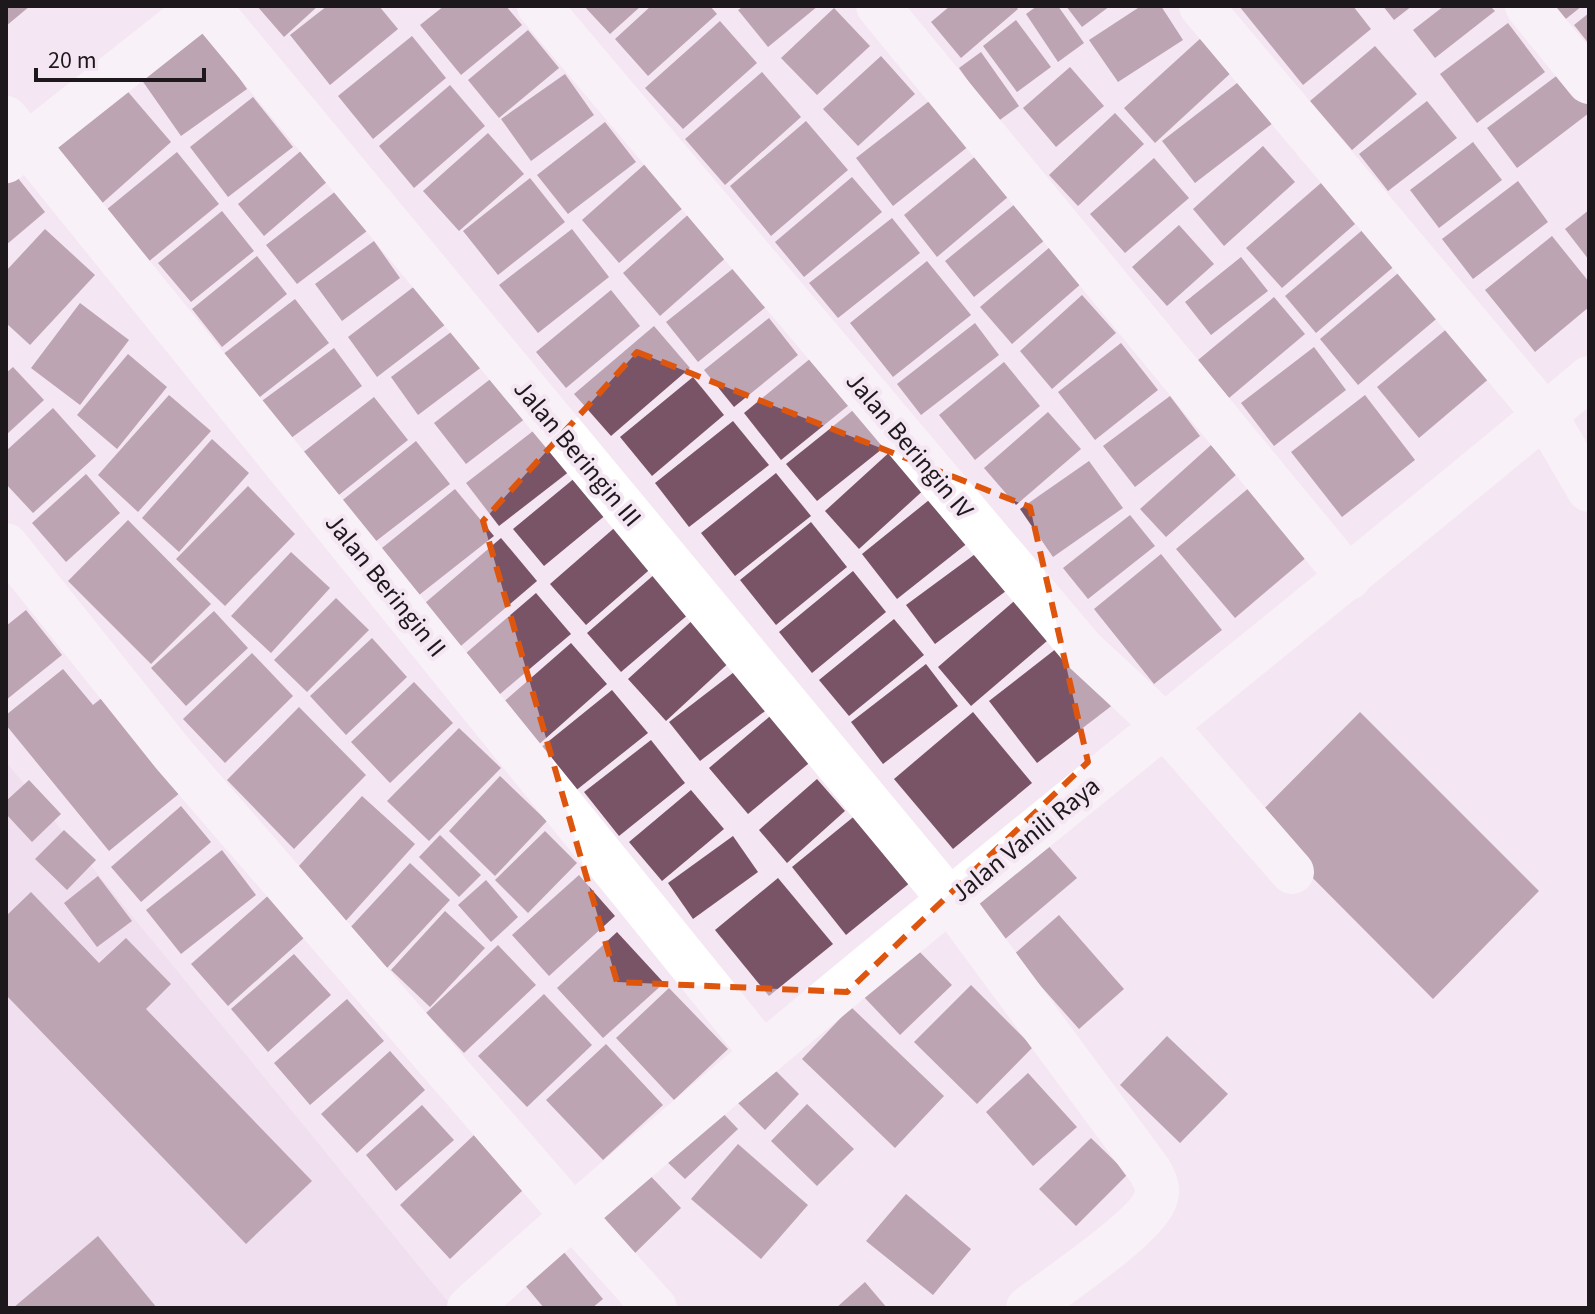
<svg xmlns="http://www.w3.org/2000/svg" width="1595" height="1314" viewBox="0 0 1595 1314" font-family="'Source Sans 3',sans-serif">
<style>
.built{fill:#ebd7e9}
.building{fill:#795467}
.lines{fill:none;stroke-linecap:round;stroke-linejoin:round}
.minor{stroke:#fff;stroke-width:44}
.marked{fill:none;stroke:#de560d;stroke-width:6;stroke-dasharray:16 10;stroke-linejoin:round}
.labels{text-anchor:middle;stroke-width:8;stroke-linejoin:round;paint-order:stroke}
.street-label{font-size:26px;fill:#1c181c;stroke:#f4e6f2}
</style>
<rect width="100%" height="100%" fill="#f4e6f2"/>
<path class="built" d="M 6,762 L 453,1308 L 6,1308 Z"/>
<g class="building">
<path d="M 6,6 L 30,6 L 6,26 Z"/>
<path d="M 257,6 L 318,6 L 284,37 Z"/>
<path d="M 327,6 L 379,6 L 398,29 L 330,85 L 290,35 Z"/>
<path d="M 444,6 L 506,6 L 522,25 L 461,75 L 420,25 Z"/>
<path d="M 584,6 L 641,6 L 610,34 Z"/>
<path d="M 651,6 L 710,6 L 717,14 L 648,76 L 615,39 Z"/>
<path d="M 744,6 L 818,6 L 768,47 L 738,10 Z"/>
<path d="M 950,6 L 1015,6 L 1018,9 L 961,58 L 931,22 Z"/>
<path d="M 1037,6 L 1058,6 L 1084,43 L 1058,62 L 1026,14 Z"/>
<path d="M 1066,6 L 1110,6 L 1082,27 Z"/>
<path d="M 1141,6 L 1161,6 L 1183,40 L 1118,82 L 1089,40 Z"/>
<path d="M 1239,6 L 1353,6 L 1371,29 L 1303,85 Z"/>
<path d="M 1383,6 L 1412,6 L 1394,20 Z"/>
<path d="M 1444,6 L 1490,6 L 1495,11 L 1435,58 L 1413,30 Z"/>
<path d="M 1550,6 L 1582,6 L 1562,22 Z"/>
<path d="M 834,8 L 870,46 L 817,95 L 781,58 Z"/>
<path d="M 1589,13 L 1589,44 L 1574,25 Z"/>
<path d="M 1016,20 L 1051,67 L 1017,92 L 983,46 Z"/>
<path d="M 720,21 L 757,63 L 683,129 L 645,88 Z"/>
<path d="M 1508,23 L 1545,72 L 1477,123 L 1440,74 Z"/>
<path d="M 205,28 L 247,89 L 181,136 L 139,76 Z"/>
<path d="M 528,30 L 559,68 L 499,118 L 468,80 Z"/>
<path d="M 412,36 L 446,78 L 373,139 L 338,96 Z"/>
<path d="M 1202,37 L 1233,71 L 1155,143 L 1124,108 Z"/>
<path d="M 1375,46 L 1417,94 L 1352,150 L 1310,101 Z"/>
<path d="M 981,52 L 1019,106 L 997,122 L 959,68 Z"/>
<path d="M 881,56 L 915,94 L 858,146 L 823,109 Z"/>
<path d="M 1070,67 L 1104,106 L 1056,147 L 1023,108 Z"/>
<path d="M 1563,71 L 1589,106 L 1589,113 L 1517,168 L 1487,128 Z"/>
<path d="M 762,72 L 801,117 L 725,185 L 685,139 Z"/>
<path d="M 565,74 L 594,115 L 531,161 L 501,119 Z"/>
<path d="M 1241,80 L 1273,123 L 1195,183 L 1162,141 Z"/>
<path d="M 450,85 L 485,126 L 414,188 L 379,146 Z"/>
<path d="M 123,86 L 171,142 L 99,206 L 50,151 Z"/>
<path d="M 937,95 L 974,142 L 893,206 L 856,158 Z"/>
<path d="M 253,97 L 293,147 L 228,197 L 190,147 Z"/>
<path d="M 1427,101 L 1457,138 L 1388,191 L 1359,154 Z"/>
<path d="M 1115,113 L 1144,144 L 1078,206 L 1049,175 Z"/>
<path d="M 806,121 L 848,170 L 771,236 L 730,186 Z"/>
<path d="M 605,122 L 636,162 L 568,214 L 537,175 Z"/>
<path d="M 488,133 L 524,174 L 459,231 L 423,191 Z"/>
<path d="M 1473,142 L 1502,180 L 1439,228 L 1410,190 Z"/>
<path d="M 1263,146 L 1295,182 L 1224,246 L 1193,209 Z"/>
<path d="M 302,150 L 328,181 L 264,236 L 238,204 Z"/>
<path d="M 177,152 L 219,204 L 148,262 L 106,210 Z"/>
<path d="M 977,155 L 1009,196 L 937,257 L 904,215 Z"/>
<path d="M 1154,158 L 1189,198 L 1125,253 L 1090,214 Z"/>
<path d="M 645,164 L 683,208 L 619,263 L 582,220 Z"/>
<path d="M 17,177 L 45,212 L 6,245 L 6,185 Z"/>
<path d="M 852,177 L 882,212 L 804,277 L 775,242 Z"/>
<path d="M 530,178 L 565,222 L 498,275 L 463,231 Z"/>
<path d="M 1518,181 L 1548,222 L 1473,279 L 1442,239 Z"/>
<path d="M 1321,183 L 1355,224 L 1282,288 L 1246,248 Z"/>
<path d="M 336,191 L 367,231 L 297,284 L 266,245 Z"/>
<path d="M 1015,204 L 1045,240 L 974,297 L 945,261 Z"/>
<path d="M 1589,210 L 1589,260 L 1565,229 Z"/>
<path d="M 222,211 L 254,251 L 191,302 L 158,263 Z"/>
<path d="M 691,212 L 729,255 L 660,316 L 623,273 Z"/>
<path d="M 892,218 L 920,253 L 838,318 L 809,283 Z"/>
<path d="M 1179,225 L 1214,264 L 1167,306 L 1132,267 Z"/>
<path d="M 1366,227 L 1398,263 L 1316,333 L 1285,296 Z"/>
<path d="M 45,229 L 95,275 L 30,345 L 6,323 L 6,271 Z"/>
<path d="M 572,229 L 609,277 L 538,333 L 499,285 Z"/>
<path d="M 1552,236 L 1589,282 L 1589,307 L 1535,352 L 1485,290 Z"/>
<path d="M 374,241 L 400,278 L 342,321 L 315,284 Z"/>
<path d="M 1050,247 L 1082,283 L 1012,344 L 980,307 Z"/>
<path d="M 257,256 L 287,294 L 222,347 L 192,309 Z"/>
<path d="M 1241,257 L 1268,291 L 1211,335 L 1185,302 Z"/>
<path d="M 927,261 L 971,315 L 893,377 L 850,323 Z"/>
<path d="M 735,267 L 767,306 L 698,362 L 666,322 Z"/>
<path d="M 1403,269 L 1441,315 L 1358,385 L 1320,339 Z"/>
<path d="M 420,282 L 450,321 L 377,377 L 348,337 Z"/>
<path d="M 611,290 L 640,326 L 566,388 L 536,352 Z"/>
<path d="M 1082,295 L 1116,333 L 1052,389 L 1020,351 Z"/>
<path d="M 1274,297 L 1305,334 L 1229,398 L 1198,360 Z"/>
<path d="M 295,299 L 329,343 L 256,400 L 222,355 Z"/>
<path d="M 80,303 L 129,340 L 80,405 L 31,368 Z"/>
<path d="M 769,318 L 798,355 L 734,407 L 704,370 Z"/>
<path d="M 975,323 L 999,355 L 921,415 L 897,384 Z"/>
<path d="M 459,326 L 487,363 L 418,415 L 391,377 Z"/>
<path d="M 654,326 L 690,368 L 611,436 L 574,394 Z"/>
<path d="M 1449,327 L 1491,377 L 1419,438 L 1377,387 Z"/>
<path d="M 1121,343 L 1158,390 L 1095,440 L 1058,392 Z"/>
<path d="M 1314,347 L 1346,390 L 1274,446 L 1241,403 Z"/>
<path d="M 334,348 L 362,386 L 287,441 L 259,403 Z"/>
<path d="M 128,354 L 167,387 L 117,449 L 77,415 Z"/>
<path d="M 811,358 L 849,405 L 781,460 L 744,413 Z"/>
<path d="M 1004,362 L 1040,406 L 975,460 L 939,415 Z"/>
<path d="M 13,367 L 44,400 L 6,435 L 6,373 Z"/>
<path d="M 493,377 L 526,418 L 466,464 L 434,423 Z"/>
<path d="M 693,377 L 724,415 L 652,476 L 620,437 Z"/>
<path d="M 169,395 L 211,431 L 138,512 L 98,475 Z"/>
<path d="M 1365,395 L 1415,460 L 1342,517 L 1291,452 Z"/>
<path d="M 1170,396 L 1200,436 L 1135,487 L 1103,446 Z"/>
<path d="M 374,397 L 408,440 L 335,498 L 301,454 Z"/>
<path d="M 857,407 L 887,445 L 817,501 L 786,464 Z"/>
<path d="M 53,408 L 96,456 L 33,513 L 6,484 L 6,451 Z"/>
<path d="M 1048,412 L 1081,449 L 1016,505 L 984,468 Z"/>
<path d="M 733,421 L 769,465 L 689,527 L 655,483 Z"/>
<path d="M 537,428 L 570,471 L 499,526 L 466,483 Z"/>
<path d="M 212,439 L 249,473 L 179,552 L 142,518 Z"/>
<path d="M 416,441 L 450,484 L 371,545 L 339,503 Z"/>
<path d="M 1211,445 L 1237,474 L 1166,537 L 1140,509 Z"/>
<path d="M 893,449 L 927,487 L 859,549 L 825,511 Z"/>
<path d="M 1089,461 L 1123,508 L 1053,557 L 1020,509 Z"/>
<path d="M 776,473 L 811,516 L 735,576 L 701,533 Z"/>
<path d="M 86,474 L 120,513 L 66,562 L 32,523 Z"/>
<path d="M 576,477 L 607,514 L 544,566 L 513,529 Z"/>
<path d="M 248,486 L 295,534 L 225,606 L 176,559 Z"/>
<path d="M 1250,487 L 1308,556 L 1235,618 L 1176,549 Z"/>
<path d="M 455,489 L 494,536 L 414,599 L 377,552 Z"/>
<path d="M 934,496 L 969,542 L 897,599 L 862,554 Z"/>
<path d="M 1130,515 L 1155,546 L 1088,599 L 1063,568 Z"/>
<path d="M 128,520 L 211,604 L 151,664 L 68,581 Z"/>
<path d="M 811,522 L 847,567 L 776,625 L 740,580 Z"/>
<path d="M 620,523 L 655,565 L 586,625 L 550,584 Z"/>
<path d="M 501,538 L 537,581 L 455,651 L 418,609 Z"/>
<path d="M 982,549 L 1010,588 L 935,644 L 906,605 Z"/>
<path d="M 291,552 L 330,588 L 271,653 L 231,616 Z"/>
<path d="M 1161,554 L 1222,630 L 1154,684 L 1094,609 Z"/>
<path d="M 853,571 L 886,612 L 812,673 L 779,632 Z"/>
<path d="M 656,573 L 690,613 L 621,672 L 587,633 Z"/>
<path d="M 536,593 L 571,634 L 493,700 L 458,660 Z"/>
<path d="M 1020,596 L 1054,635 L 971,706 L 938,667 Z"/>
<path d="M 336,598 L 369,630 L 307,692 L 274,660 Z"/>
<path d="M 26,610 L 62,655 L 6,700 L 6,626 Z"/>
<path d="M 214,611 L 248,648 L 186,706 L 151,668 Z"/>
<path d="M 696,617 L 734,658 L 666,721 L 628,679 Z"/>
<path d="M 894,619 L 924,655 L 849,716 L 819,680 Z"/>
<path d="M 372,638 L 407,677 L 346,735 L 310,696 Z"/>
<path d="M 1066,641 L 1114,704 L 1037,763 L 989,701 Z"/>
<path d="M 571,643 L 607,684 L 536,747 L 500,705 Z"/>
<path d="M 252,653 L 293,696 L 225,763 L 183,719 Z"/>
<path d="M 926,664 L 958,706 L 883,764 L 851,722 Z"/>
<path d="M 63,669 L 93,705 L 109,692 L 186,788 L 109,851 L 6,725 L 6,715 Z"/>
<path d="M 738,669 L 769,708 L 700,761 L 669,722 Z"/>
<path d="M 414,682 L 453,723 L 390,783 L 351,742 Z"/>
<path d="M 612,690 L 648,733 L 574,792 L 539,749 Z"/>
<path d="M 299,707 L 366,775 L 294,849 L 227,780 Z"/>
<path d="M 775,712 L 814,759 L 748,814 L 709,768 Z"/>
<path d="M 973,712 L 1032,783 L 953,849 L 894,779 Z"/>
<path d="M 1360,712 L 1539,891 L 1433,999 L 1254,819 Z"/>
<path d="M 459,728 L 501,768 L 429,841 L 387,801 Z"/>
<path d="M 651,740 L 685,783 L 619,836 L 584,792 Z"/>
<path d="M 500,776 L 547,821 L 495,876 L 449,831 Z"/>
<path d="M 817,779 L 845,811 L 787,863 L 759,830 Z"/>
<path d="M 29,780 L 61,814 L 32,842 L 6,814 L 6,801 Z"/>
<path d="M 691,790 L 724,829 L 662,881 L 629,842 Z"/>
<path d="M 362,796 L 415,844 L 343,924 L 289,877 Z"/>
<path d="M 181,806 L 211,842 L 141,902 L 111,867 Z"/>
<path d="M 857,814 L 911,882 L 846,935 L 792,867 Z"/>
<path d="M 64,830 L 96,860 L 67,890 L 35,859 Z"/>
<path d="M 545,831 L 577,863 L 528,913 L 495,880 Z"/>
<path d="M 440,835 L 481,875 L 459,897 L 419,857 Z"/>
<path d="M 733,836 L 758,872 L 693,919 L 668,883 Z"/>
<path d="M 1046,843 L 1077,878 L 1004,940 L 974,904 Z"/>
<path d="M 222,850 L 256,895 L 181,954 L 146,910 Z"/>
<path d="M 410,863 L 450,900 L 387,968 L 347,931 Z"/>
<path d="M 579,875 L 615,916 L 549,976 L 512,935 Z"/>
<path d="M 98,876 L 132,921 L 97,947 L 64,903 Z"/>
<path d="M 778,878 L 833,944 L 769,996 L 715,930 Z"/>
<path d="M 486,880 L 518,917 L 491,942 L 458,905 Z"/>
<path d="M 31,892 L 99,963 L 126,938 L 171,984 L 146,1009 L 312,1181 L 246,1244 L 6,995 L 6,916 Z"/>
<path d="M 270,894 L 306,936 L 228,1006 L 191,964 Z"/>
<path d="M 445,911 L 485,948 L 430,1007 L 391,970 Z"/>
<path d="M 1059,915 L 1124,989 L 1079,1029 L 1013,955 Z"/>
<path d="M 617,932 L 664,983 L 603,1038 L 557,988 Z"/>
<path d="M 498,945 L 536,985 L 464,1053 L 426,1013 Z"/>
<path d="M 914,946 L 952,985 L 900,1035 L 863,996 Z"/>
<path d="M 294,954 L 331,995 L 268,1052 L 231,1009 Z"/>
<path d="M 971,985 L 1033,1047 L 977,1104 L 914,1042 Z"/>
<path d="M 669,988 L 728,1049 L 674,1100 L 616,1038 Z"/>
<path d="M 544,994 L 592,1045 L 527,1107 L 478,1056 Z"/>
<path d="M 347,999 L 384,1041 L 310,1105 L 274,1063 Z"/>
<path d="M 851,1007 L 944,1096 L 895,1148 L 802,1059 Z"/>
<path d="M 1167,1036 L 1228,1094 L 1180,1143 L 1120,1085 Z"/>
<path d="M 606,1044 L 663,1105 L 603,1160 L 546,1100 Z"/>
<path d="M 390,1051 L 425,1090 L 357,1153 L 321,1114 Z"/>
<path d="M 771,1066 L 799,1094 L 765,1130 L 737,1102 Z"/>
<path d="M 1028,1073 L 1077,1127 L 1033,1166 L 986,1112 Z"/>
<path d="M 807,1104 L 854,1149 L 817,1186 L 771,1141 Z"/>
<path d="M 422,1105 L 454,1140 L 396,1191 L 366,1155 Z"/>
<path d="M 717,1107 L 738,1129 L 685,1179 L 663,1158 Z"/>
<path d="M 474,1135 L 523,1190 L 450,1259 L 400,1205 Z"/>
<path d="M 1091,1138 L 1128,1174 L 1076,1226 L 1039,1189 Z"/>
<path d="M 738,1144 L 808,1205 L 761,1259 L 691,1199 Z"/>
<path d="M 641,1166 L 681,1208 L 632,1256 L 591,1214 Z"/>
<path d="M 906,1194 L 971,1249 L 933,1295 L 866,1241 Z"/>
<path d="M 98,1236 L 157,1308 L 13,1308 Z"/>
<path d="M 553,1239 L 603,1299 L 592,1308 L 544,1308 L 514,1272 Z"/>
<path d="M 865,1282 L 887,1308 L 836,1308 Z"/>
</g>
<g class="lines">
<g class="minor">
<path d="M 208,6 L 949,899 L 1150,1171 C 1155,1181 1160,1188 1155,1200 C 1145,1228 1056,1287 1028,1308"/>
<path d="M 539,6 L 1083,650 L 1165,726 L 1292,872"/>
<path d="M 878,6 L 1349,578"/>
<path d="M 1201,6 L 1545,415 L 1589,490"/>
<path d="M 1527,6 L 1589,82"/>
<path d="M 6,118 L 763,1054"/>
<path d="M 6,161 L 202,6"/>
<path d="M 6,545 L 172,753 L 572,1215 L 655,1308"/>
<path d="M 469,1308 C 830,984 1217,690 1589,378"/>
</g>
</g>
<path d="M0 0H1595V1314H0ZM 637,352 L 1030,507 L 1088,762 L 847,992 L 617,982 L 483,521 Z" fill="#f4e6f2" fill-opacity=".55" fill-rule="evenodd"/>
<path class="marked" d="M 637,352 L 1030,507 L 1088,762 L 847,992 L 617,982 L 483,521 Z"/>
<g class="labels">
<g class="street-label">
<text transform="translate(910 445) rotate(50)" y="9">Jalan Beringin IV</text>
<text transform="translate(578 453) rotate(50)" y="9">Jalan Beringin III</text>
<text transform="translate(386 585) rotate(51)" y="9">Jalan Beringin II</text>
<text transform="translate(1025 839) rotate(-39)" y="9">Jalan Vanili Raya</text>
</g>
</g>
<rect width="1595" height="1314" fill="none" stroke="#1c181c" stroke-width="16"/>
<path d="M36 68v12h168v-12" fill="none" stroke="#1c181c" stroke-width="4"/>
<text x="48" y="68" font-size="24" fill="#1c181c" stroke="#f4e6f2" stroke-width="6" paint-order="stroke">20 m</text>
</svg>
